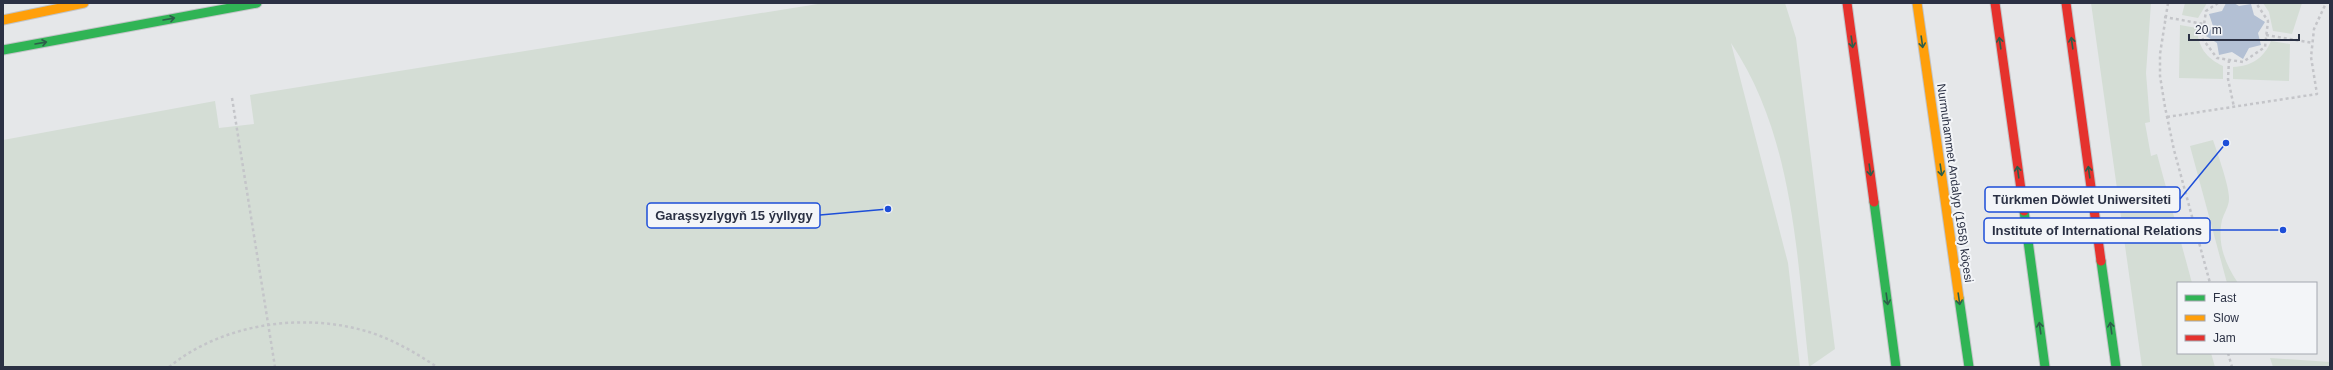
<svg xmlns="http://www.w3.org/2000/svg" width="2333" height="370" viewBox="0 0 2333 370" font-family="Helvetica,sans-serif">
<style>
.green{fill:#d4ddd5}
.water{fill:#b3c0d4}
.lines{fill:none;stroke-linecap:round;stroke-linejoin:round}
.fast-casing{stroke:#c2c4c7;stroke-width:11}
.slow-casing{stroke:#c2c4c7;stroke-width:11}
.jam-casing{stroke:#c2c4c7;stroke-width:11}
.path{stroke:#c4c5c9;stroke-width:2.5;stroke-dasharray:3 3;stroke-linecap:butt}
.fast{stroke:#30b455;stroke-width:9}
.slow{stroke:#ff9f0a;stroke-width:9}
.jam{stroke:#e5322d;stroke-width:9}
.oneway{stroke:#2d5f4a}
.labels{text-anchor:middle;stroke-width:4;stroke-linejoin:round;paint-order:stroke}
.street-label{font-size:12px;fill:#2b3144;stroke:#f3f5f8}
.leader{fill:none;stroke:#1d4ed8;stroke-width:1.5}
.callout-dot{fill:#1d4ed8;stroke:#f3f5f8;stroke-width:1.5}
.callout{fill:#f3f5f8;stroke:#1d4ed8;stroke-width:1.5}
.callout-label{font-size:13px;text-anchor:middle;font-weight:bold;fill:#2b3144}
</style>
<rect width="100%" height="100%" fill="#e5e7e9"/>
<g class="green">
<path d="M 824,3 L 1785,3 L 1796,38 L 1835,349 L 1809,367 C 1797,258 1794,136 1731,43 L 1788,263 L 1800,367 L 3,367 L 3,140 L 215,101 L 219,128 L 254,124 L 250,95 Z"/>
<path d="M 2091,3 L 2151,3 L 2146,73 L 2150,122 L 2145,123 L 2151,156 L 2157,154 L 2192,283 L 2178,283 L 2178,353 L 2211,353 L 2215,367 L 2142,367 Z"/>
<path d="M 2185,3 L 2207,3 L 2198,18 L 2182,15 Z"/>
<path d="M 2263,3 L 2302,3 L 2292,34 L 2273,31 L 2269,12 Z"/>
<path d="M 2180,25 L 2197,28 C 2198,47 2206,58 2223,66 L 2223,79 L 2179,78 Z"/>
<path d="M 2271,41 L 2290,44 L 2289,81 L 2233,79 L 2233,67 C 2252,66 2264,58 2271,41 Z"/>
<path d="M 2213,140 C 2217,152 2230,188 2229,199 C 2229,206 2224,213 2222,220 C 2217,243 2225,264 2238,283 L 2227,283 L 2190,146 Z"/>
<path d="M 2270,358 L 2330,362 L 2330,367 L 2273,367 Z"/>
</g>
<path class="water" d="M 2226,3 L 2234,3 L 2239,6 L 2251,4 L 2254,15 L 2265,22 L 2258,33 L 2261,45 L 2249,48 L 2243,59 L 2232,52 L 2219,55 L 2217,43 L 2206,36 L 2213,26 L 2209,14 L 2222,11 Z"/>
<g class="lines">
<g class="fast-casing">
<g id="fast">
<path d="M 3,50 L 257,3"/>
<path d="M 1874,202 L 1896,367"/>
<path d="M 2024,211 L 2045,367"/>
<path d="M 2101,261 L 2116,367"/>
<path d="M 1959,298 L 1969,367"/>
</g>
</g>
<g class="slow-casing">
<g id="slow">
<path d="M 1917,3 L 1959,298"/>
<path d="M 3,20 L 84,3"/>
</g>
</g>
<g class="jam-casing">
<g id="jam">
<path d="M 1847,3 L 1874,202"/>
<path d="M 1995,3 L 2024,211"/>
<path d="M 2066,3 L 2101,261"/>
</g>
</g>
<g class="path">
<path d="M 2168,3 L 2160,54 L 2160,76 L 2165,107 L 2174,150 L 2210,283"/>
<path d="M 2218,3 L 2206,11 L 2202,38 L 2217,58 L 2243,62 L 2265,47 L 2268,21 L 2256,3"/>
<path d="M 2164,17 L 2204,24"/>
<path d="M 2266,35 L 2313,43"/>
<path d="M 2229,60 L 2228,79 L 2234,107"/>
<path d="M 232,98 L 275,367"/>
<path d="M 2167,117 L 2317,94 L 2311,57 L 2314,29 L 2326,3"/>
<path d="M 2228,353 L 2232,367"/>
<path d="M 169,367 C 223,323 304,312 369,332 C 394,340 416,353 437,367"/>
</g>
<use href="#fast" class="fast"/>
<use href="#slow" class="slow"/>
<use href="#jam" class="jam"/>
</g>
<defs><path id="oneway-shaft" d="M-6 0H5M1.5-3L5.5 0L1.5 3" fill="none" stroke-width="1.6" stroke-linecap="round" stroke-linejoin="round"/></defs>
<g class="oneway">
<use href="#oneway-shaft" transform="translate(169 19) rotate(-10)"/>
<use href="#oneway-shaft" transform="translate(1852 42) rotate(82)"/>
<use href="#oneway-shaft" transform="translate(1922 42) rotate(82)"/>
<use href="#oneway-shaft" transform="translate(41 43) rotate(-10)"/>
<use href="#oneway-shaft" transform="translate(2000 43) rotate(-98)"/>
<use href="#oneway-shaft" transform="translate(2072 43) rotate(-98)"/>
<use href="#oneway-shaft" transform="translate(1870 170) rotate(82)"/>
<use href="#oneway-shaft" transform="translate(1941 170) rotate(82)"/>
<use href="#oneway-shaft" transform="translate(2018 172) rotate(-98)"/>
<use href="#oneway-shaft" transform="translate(2089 172) rotate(-98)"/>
<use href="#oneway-shaft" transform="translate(1887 299) rotate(82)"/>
<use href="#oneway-shaft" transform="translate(1959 299) rotate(82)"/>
<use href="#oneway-shaft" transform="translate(2040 328) rotate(-98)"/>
<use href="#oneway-shaft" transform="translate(2111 328) rotate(-98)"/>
</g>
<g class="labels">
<g class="street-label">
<text transform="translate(1955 183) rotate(82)" y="4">Nurmuhammet Andalyp (1958) köçesi</text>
</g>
</g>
<path class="leader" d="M2226 143L2180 199M888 209L820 215M2283 230L2210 230"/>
<g class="callout-dot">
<circle cx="2226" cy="143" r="4"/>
<circle cx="888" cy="209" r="4"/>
<circle cx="2283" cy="230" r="4"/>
</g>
<g class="callout">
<rect x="1985" y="187" width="195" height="25" rx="4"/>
<rect x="647" y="203" width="173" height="25" rx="4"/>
<rect x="1984" y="218" width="226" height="25" rx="4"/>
</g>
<g class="callout-label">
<text x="2082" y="204">Türkmen Döwlet Uniwersiteti</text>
<text x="734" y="220">Garaşsyzlygyň 15 ýyllygy</text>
<text x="2097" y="235">Institute of International Relations</text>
</g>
<rect width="2333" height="370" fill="none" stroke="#2b3144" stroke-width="8"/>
<rect x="2177" y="282" width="140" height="72" fill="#f3f5f8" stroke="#a3a7b0"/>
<rect x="2185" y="295" width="20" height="6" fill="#30b455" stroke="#a3a7b0"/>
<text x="2213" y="302" font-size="12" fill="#2b3144">Fast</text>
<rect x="2185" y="315" width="20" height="6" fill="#ff9f0a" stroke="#a3a7b0"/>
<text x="2213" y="322" font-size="12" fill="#2b3144">Slow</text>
<rect x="2185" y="335" width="20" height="6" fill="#e5322d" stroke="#a3a7b0"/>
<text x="2213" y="342" font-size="12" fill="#2b3144">Jam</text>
<path d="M2189 34v6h110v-6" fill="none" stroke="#2b3144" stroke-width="2"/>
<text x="2195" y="34" font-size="12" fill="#2b3144" stroke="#f3f5f8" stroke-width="3" paint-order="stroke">20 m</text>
</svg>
